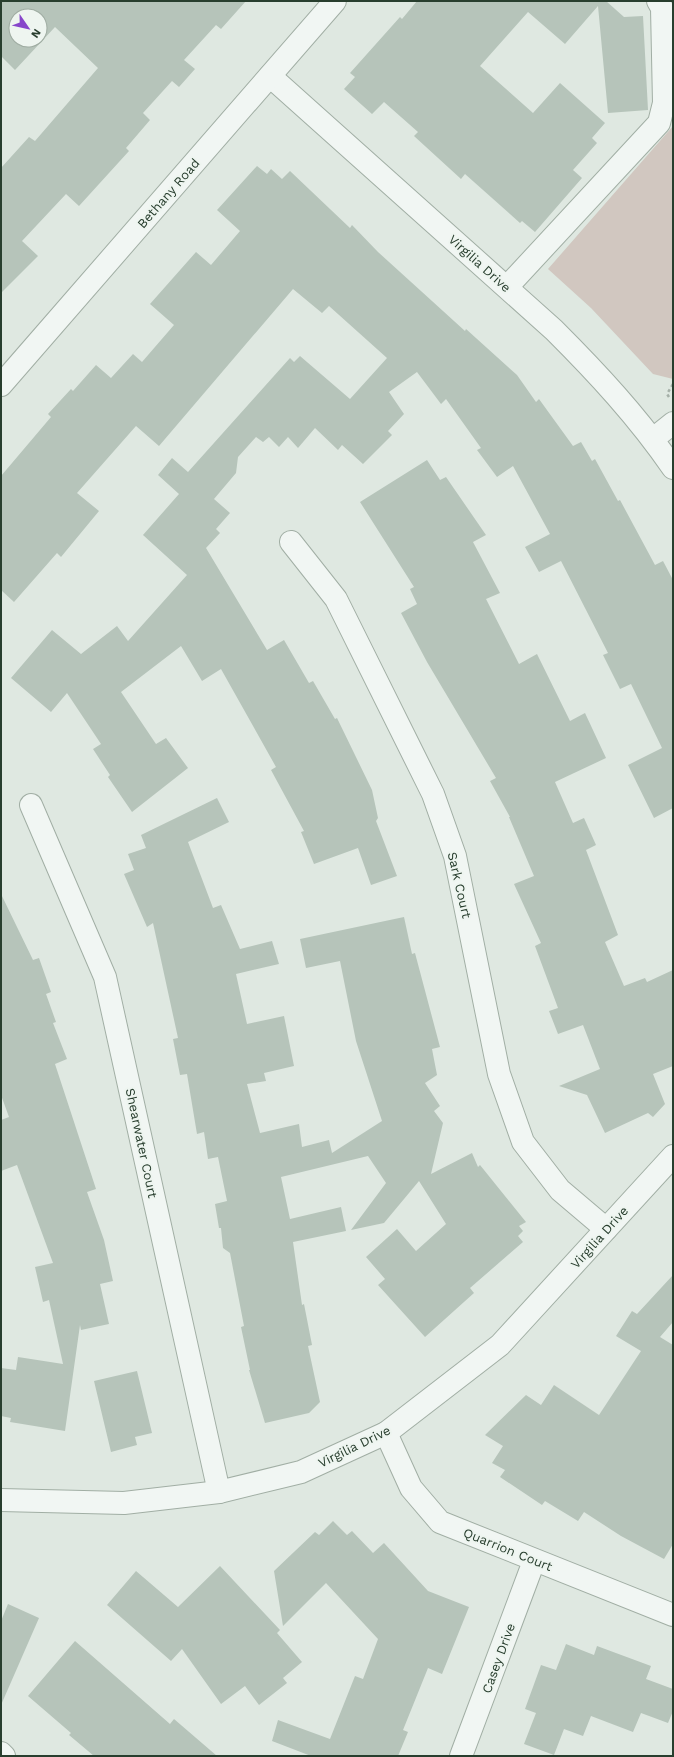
<svg xmlns="http://www.w3.org/2000/svg" width="674" height="1757" viewBox="0 0 674 1757" font-family="'Work Sans',sans-serif">
<style>
.green{fill:#d1c7c0}
.building{fill:#b6c4ba;fill-rule:evenodd}
.lines{fill:none;stroke-linecap:round;stroke-linejoin:round}
.minor-casing{stroke:#a1aea4;stroke-width:24}
.path{stroke:#a5b0a8;stroke-width:2.5;stroke-dasharray:3 3;stroke-linecap:butt}
.minor{stroke:#f1f6f3;stroke-width:22}
.labels{text-anchor:middle;stroke-width:4;stroke-linejoin:round;paint-order:stroke}
.street-label{font-size:13px;fill:#283e2e;stroke:#eef5f0}
</style>
<rect width="100%" height="100%" fill="#dfe8e1"/>
<path class="green" d="M 673,126 L 673,379 L 653,374 L 591,308 L 548,269 Z"/>
<g class="building">
<path d="M 1,1 L 246,1 L 221,29 L 216,25 L 184,60 L 195,69 L 179,87 L 172,81 L 143,113 L 150,120 L 126,148 L 129,151 L 79,206 L 66,194 L 22,241 L 38,256 L 1,293 L 1,168 L 29,137 L 35,141 L 98,68 L 55,27 L 15,70 L 1,56 ZM 16,16 L 40,16 L 40,40 L 16,40 Z"/>
<path d="M 417,1 L 606,1 L 624,17 L 643,16 L 648,110 L 608,113 L 598,6 L 565,44 L 528,12 L 480,66 L 533,113 L 560,83 L 605,123 L 592,138 L 597,143 L 573,170 L 582,178 L 535,232 L 522,221 L 520,223 L 465,174 L 461,179 L 414,136 L 418,132 L 384,102 L 372,114 L 344,89 L 355,77 L 350,73 L 400,17 L 402,19 Z"/>
<path d="M 257,166 L 267,174 L 271,169 L 282,179 L 290,171 L 350,228 L 352,225 L 378,252 L 432,301 L 465,331 L 466,329 L 517,375 L 536,402 L 539,399 L 573,446 L 581,442 L 592,461 L 595,459 L 618,501 L 620,500 L 655,565 L 663,561 L 673,580 L 673,808 L 654,818 L 628,765 L 662,748 L 631,684 L 620,689 L 603,655 L 608,653 L 561,561 L 539,572 L 525,547 L 550,534 L 513,466 L 497,477 L 477,450 L 481,448 L 446,399 L 441,404 L 417,372 L 389,392 L 404,414 L 388,431 L 392,435 L 363,464 L 342,445 L 338,450 L 315,428 L 298,448 L 288,437 L 279,447 L 269,437 L 263,442 L 256,437 L 238,457 L 236,473 L 214,499 L 230,513 L 216,529 L 220,533 L 206,548 L 267,650 L 284,640 L 309,683 L 313,681 L 335,719 L 337,718 L 372,790 L 378,818 L 376,821 L 397,876 L 371,885 L 358,848 L 314,864 L 301,832 L 304,831 L 271,770 L 276,767 L 221,669 L 202,681 L 181,646 L 121,692 L 156,744 L 166,738 L 188,768 L 132,812 L 108,777 L 110,775 L 93,749 L 101,744 L 67,693 L 51,712 L 11,678 L 52,630 L 81,654 L 117,626 L 128,641 L 187,575 L 143,535 L 179,494 L 158,475 L 172,458 L 188,472 L 290,358 L 294,362 L 300,356 L 350,399 L 387,358 L 329,306 L 322,313 L 293,289 L 159,446 L 136,426 L 77,493 L 99,511 L 61,557 L 57,553 L 14,602 L 1,590 L 1,476 L 51,417 L 48,414 L 71,389 L 73,391 L 96,365 L 111,378 L 133,354 L 142,362 L 174,325 L 150,304 L 196,252 L 211,265 L 240,231 L 217,210 Z"/>
<path d="M 427,460 L 440,480 L 446,477 L 486,535 L 473,542 L 500,593 L 486,599 L 519,664 L 537,654 L 570,721 L 585,713 L 606,758 L 555,782 L 573,823 L 584,818 L 596,845 L 586,850 L 618,935 L 605,942 L 624,986 L 645,978 L 647,982 L 673,970 L 673,1066 L 653,1074 L 665,1104 L 653,1117 L 648,1113 L 605,1133 L 587,1095 L 559,1086 L 600,1069 L 583,1025 L 558,1034 L 549,1011 L 558,1008 L 535,946 L 541,943 L 514,884 L 534,876 L 509,817 L 510,817 L 490,781 L 496,778 L 427,662 L 401,613 L 417,604 L 410,589 L 414,587 L 360,502 Z"/>
<path d="M 217,798 L 229,822 L 188,842 L 213,908 L 221,905 L 240,949 L 272,941 L 279,964 L 236,974 L 247,1024 L 284,1016 L 294,1066 L 264,1073 L 266,1081 L 247,1084 L 260,1133 L 299,1124 L 302,1147 L 329,1140 L 332,1153 L 382,1121 L 356,1041 L 340,961 L 306,968 L 300,939 L 404,917 L 412,954 L 415,953 L 440,1047 L 432,1049 L 437,1075 L 425,1083 L 440,1106 L 434,1111 L 443,1123 L 431,1174 L 472,1153 L 478,1167 L 480,1165 L 526,1222 L 519,1226 L 523,1231 L 518,1236 L 523,1242 L 470,1288 L 474,1293 L 425,1337 L 378,1285 L 385,1279 L 366,1257 L 397,1229 L 416,1251 L 446,1224 L 419,1181 L 384,1223 L 351,1230 L 386,1183 L 368,1156 L 281,1177 L 290,1219 L 341,1207 L 346,1231 L 293,1242 L 302,1305 L 304,1304 L 312,1345 L 308,1346 L 320,1402 L 309,1413 L 265,1423 L 249,1370 L 250,1370 L 241,1327 L 244,1326 L 230,1253 L 223,1248 L 221,1228 L 219,1228 L 215,1204 L 227,1201 L 218,1157 L 208,1159 L 204,1132 L 197,1134 L 187,1074 L 180,1075 L 173,1039 L 178,1038 L 153,923 L 147,927 L 124,874 L 134,870 L 128,854 L 146,848 L 141,835 Z"/>
<path d="M 1,894 L 33,960 L 39,958 L 51,992 L 46,994 L 56,1022 L 53,1023 L 67,1059 L 55,1064 L 96,1189 L 87,1192 L 104,1240 L 113,1281 L 100,1284 L 109,1324 L 81,1330 L 80,1325 L 65,1431 L 10,1422 L 11,1418 L 1,1416 L 1,1368 L 16,1370 L 18,1357 L 63,1364 L 49,1300 L 43,1302 L 35,1267 L 53,1263 L 17,1165 L 1,1171 L 1,1120 L 9,1117 L 1,1095 Z"/>
<path d="M 673,1275 L 673,1322 L 660,1337 L 673,1345 L 673,1544 L 664,1559 L 621,1536 L 584,1512 L 578,1521 L 545,1501 L 542,1505 L 500,1477 L 505,1470 L 492,1463 L 503,1446 L 485,1435 L 526,1395 L 541,1405 L 554,1385 L 599,1415 L 641,1351 L 616,1336 L 632,1311 L 637,1314 Z"/>
<path d="M 137,1371 L 152,1433 L 135,1437 L 137,1445 L 111,1452 L 94,1381 Z"/>
<path d="M 333,1521 L 347,1535 L 352,1531 L 373,1553 L 384,1543 L 428,1591 L 469,1607 L 442,1674 L 428,1668 L 403,1730 L 408,1732 L 398,1756 L 311,1756 L 272,1741 L 278,1720 L 330,1739 L 355,1676 L 363,1679 L 378,1639 L 326,1583 L 283,1626 L 274,1571 L 315,1532 L 319,1535 Z"/>
<path d="M 220,1566 L 280,1630 L 277,1633 L 302,1662 L 283,1678 L 287,1683 L 259,1705 L 245,1686 L 221,1704 L 182,1649 L 171,1661 L 107,1605 L 136,1571 L 178,1607 Z"/>
<path d="M 8,1604 L 39,1618 L 1,1705 L 1,1621 Z"/>
<path d="M 75,1641 L 170,1724 L 174,1719 L 217,1756 L 94,1756 L 69,1735 L 71,1733 L 28,1696 Z"/>
<path d="M 566,1644 L 594,1655 L 597,1646 L 651,1666 L 646,1679 L 673,1689 L 673,1711 L 668,1723 L 641,1713 L 633,1732 L 591,1716 L 583,1736 L 564,1729 L 554,1755 L 524,1744 L 536,1713 L 525,1709 L 541,1665 L 556,1670 Z"/>
</g>
<g class="lines">
<g class="minor-casing">
<g id="minor">
<path d="M 270,76 L 554,330 C 597,373 638,417 673,468"/>
<path d="M 507,287 L 659,123 L 664,103 L 662,8 L 658,1"/>
<path d="M 1,385 L 335,1"/>
<path d="M 653,439 L 673,423"/>
<path d="M 291,542 L 336,599 L 433,794 L 455,856 L 499,1074 L 523,1142 L 560,1190 L 606,1229"/>
<path d="M 31,805 L 105,977 L 219,1492"/>
<path d="M 386,1433 L 411,1488 L 440,1522 L 673,1615"/>
<path d="M 1,1500 L 124,1503 L 219,1492 L 301,1472 L 386,1433 L 500,1345 L 673,1156"/>
<path d="M 1,1753 L 4,1756"/>
<path d="M 461,1756 L 534,1561"/>
</g>
</g>
<path class="path" d="M 669,397 L 667,394 L 673,384"/>
<use href="#minor" class="minor"/>
</g>
<g class="labels">
<g class="street-label">
<text transform="translate(168 193) rotate(-49)" y="5">Bethany Road</text>
<text transform="translate(480 263) rotate(42)" y="5">Virgilia Drive</text>
<text transform="translate(460 885) rotate(77)" y="5">Sark Court</text>
<text transform="translate(142 1143) rotate(78)" y="5">Shearwater Court</text>
<text transform="translate(599 1237) rotate(-48)" y="5">Virgilia Drive</text>
<text transform="translate(354 1446) rotate(-26)" y="5">Virgilia Drive</text>
<text transform="translate(508 1549) rotate(22)" y="5">Quarrion Court</text>
<text transform="translate(498 1658) rotate(-70)" y="5">Casey Drive</text>
</g>
</g>
<rect width="674" height="1757" fill="none" stroke="#283e2e" stroke-width="4"/>
<g transform="translate(28 28) rotate(124)"><circle r="19" fill="#eef5f0" stroke="#9faca2"/>
<path d="M0-3L7 15L0 10L-7 15Z" fill="#8746ca"/>
<text y="-6" font-size="11" font-weight="bold" text-anchor="middle" fill="#283e2e">N</text>
</g>
</svg>
